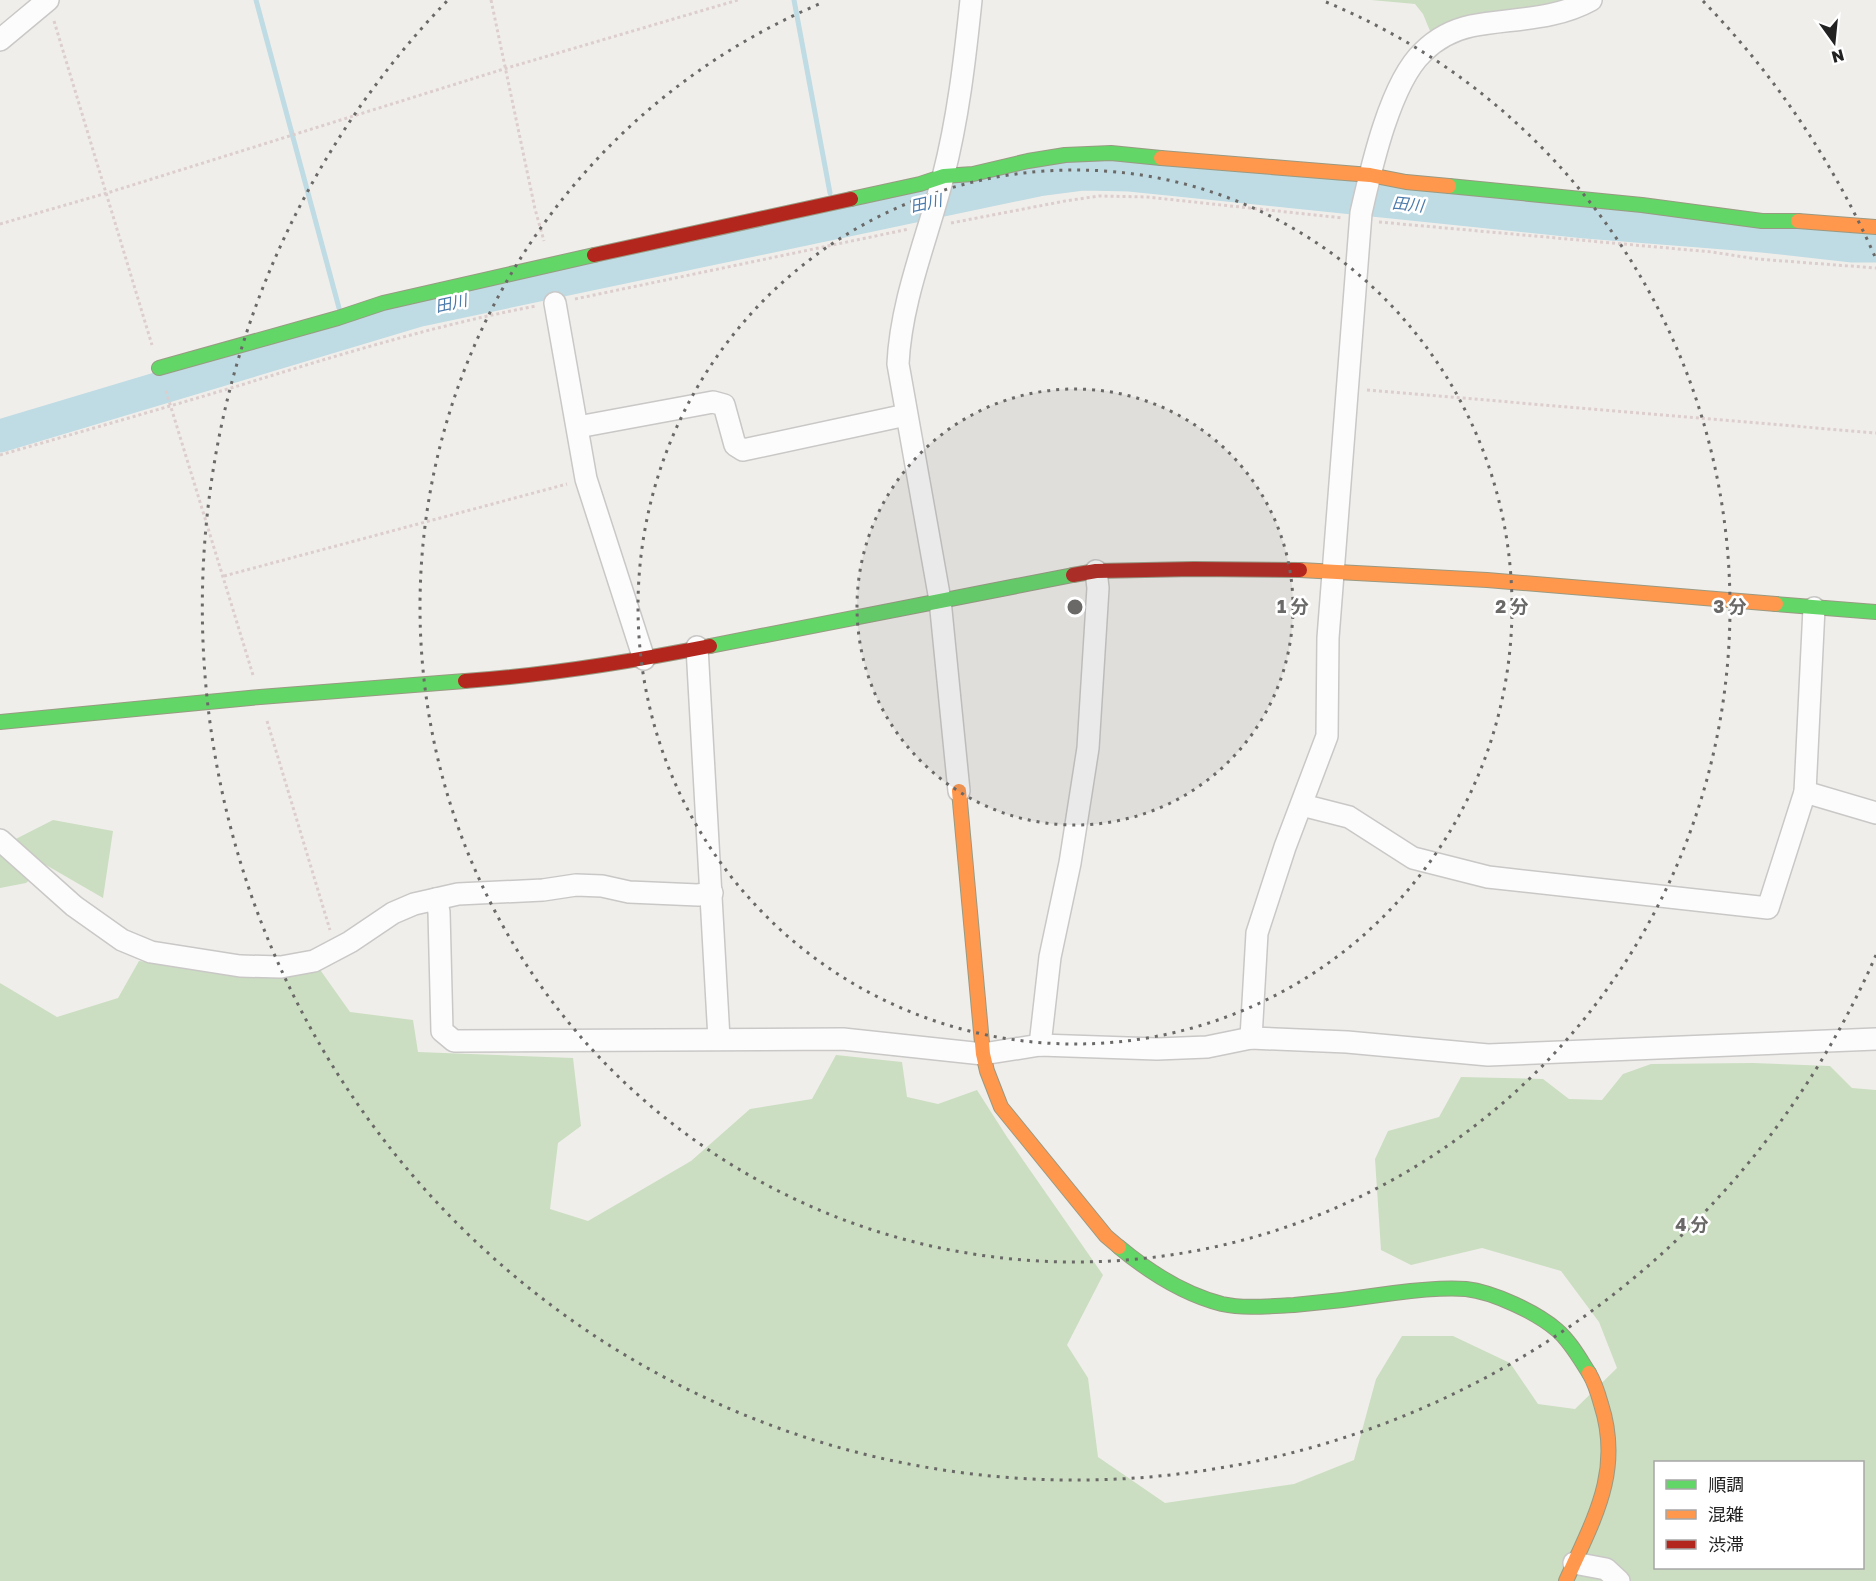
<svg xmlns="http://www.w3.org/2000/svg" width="1876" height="1581" viewBox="0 0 1876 1581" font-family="'Golos Text','Noto Sans JP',sans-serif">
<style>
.forest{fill:#cbdec1;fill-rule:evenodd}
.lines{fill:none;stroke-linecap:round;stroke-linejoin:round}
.stream{stroke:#bfdbe3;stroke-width:5}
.river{stroke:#bfdbe3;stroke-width:33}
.street-casing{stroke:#c9c8c7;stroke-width:24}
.fast-casing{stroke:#999a82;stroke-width:16}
.slow-casing{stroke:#999a82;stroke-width:16}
.jam-casing{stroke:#999a82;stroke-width:16}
.path{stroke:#dccecd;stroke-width:3;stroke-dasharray:3 3;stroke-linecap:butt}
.street{stroke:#fdfcfc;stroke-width:21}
.fast{stroke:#63d668;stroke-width:14}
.slow{stroke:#ff974d;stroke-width:14}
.jam{stroke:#b3261e;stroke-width:14}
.ring{fill:none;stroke:#6a6968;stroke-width:3;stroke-dasharray:3 6}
.labels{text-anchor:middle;stroke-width:5;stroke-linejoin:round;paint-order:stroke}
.water-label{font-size:16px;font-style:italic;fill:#4a7aab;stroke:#fff}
.centre{fill:#6a6968;stroke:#fff;stroke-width:3}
.ring-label{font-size:18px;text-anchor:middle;font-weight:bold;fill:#6a6968;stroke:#fff;stroke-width:5;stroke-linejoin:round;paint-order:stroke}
</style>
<rect width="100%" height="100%" fill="#f0eeeb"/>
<g class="forest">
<path d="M 1371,0 L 1566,0 L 1554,6 L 1490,17 L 1430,31 L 1423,14 L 1415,4 Z"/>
<path d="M 53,820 L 113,831 L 103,898 L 46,865 L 26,883 L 0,888 L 0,847 Z"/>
<path d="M 139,961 L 229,971 L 316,964 L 350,1012 L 413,1020 L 418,1052 L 573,1058 L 581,1126 L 558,1143 L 550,1209 L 588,1221 L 691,1161 L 750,1109 L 812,1099 L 836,1055 L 902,1062 L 907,1097 L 938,1104 L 977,1090 L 1007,1137 L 1103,1275 L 1067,1345 L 1088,1378 L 1098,1457 L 1165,1503 L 1294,1484 L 1354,1460 L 1376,1379 L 1402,1336 L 1453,1336 L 1510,1363 L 1538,1404 L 1575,1409 L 1617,1368 L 1599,1322 L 1561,1271 L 1482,1248 L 1411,1265 L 1381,1250 L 1375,1159 L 1388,1131 L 1439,1117 L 1461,1077 L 1543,1079 L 1569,1099 L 1602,1100 L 1623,1074 L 1651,1064 L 1753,1063 L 1830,1066 L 1852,1088 L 1876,1090 L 1876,1581 L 0,1581 L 0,983 L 57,1017 L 118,998 ZM 1656,1462 L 1862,1462 L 1862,1568 L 1656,1568 Z"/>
</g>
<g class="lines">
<g class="stream">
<path d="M 256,0 L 339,308"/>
<path d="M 794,0 L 830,193"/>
<path d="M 833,211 L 835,223"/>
</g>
<path class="river" d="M 0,436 L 420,310 L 1038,180 L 1084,174 L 1130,175 L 1586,222 L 1763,236 L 1853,246 L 1876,246"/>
<g class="street-casing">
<g id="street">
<path d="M 0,40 L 48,0"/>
<path d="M 555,303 L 586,479 L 644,659"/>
<path d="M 578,427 L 713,402 L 724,405 L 735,445 L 743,450 L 906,415"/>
<path d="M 697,647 L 719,1039"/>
<path d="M 959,791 L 940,600 L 898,364 C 901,300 927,239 943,177 C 958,119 965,59 971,0"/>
<path d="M 1805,792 L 1876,813"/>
<path d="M 1302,805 L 1349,817 L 1413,858 L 1488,877 L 1768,908 L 1805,792 L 1814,608"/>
<path d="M 0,840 L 74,906 L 122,940 L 151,952 L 240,966 L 281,967 L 314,961 L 350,942 L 393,913 L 414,904 L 458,894 L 543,890 L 576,885 L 602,886 L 629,892 L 698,895 L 712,893"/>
<path d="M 436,899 L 439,912 L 442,1031 L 454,1041 L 843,1039 L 983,1054 L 1040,1045 L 1157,1049 L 1207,1047 L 1251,1038 L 1347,1042 L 1488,1055 L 1876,1039"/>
<path d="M 1251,1038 L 1257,933 L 1285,847 L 1327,736 L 1328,638 L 1361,213 C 1371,169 1390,83 1423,52 C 1436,39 1453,30 1471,26 C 1511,18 1553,21 1591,0"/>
<path d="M 1040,1045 L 1050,957 L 1070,863 L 1088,748 L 1098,588 L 1096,571"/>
<path d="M 1574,1563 L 1606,1569 L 1619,1581"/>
</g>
</g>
<g class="fast-casing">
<g id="fast">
<path d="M 1449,186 L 1642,205 L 1762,221 L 1798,221"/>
<path d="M 851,199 L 920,184 L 944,176 L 973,174 L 1028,161 L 1065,155 L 1111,153 L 1161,158"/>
<path d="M 159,368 L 338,318 L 383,303 L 594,255"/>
<path d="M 1776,604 L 1876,612"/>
<path d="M 710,646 L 1073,575"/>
<path d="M 0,722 L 260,697 L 465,681"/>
<path d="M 1119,1247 C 1149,1272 1183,1294 1222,1304 C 1245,1309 1271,1306 1294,1305 C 1328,1302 1361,1298 1394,1293 C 1417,1290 1443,1287 1466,1289 C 1493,1292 1536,1312 1557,1330 C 1570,1341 1580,1359 1589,1373"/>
</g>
</g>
<g class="slow-casing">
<g id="slow">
<path d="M 1161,158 L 1370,175 L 1406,182 L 1449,186"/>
<path d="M 1798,221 L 1876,227"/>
<path d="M 1300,570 L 1487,580 L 1776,604"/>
<path d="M 959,791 L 983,1054 L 987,1071 L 1001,1107 L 1106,1236 L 1119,1247"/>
<path d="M 1566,1581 C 1593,1520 1623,1472 1601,1404 C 1598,1393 1595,1383 1589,1373"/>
</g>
</g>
<g class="jam-casing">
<g id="jam">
<path d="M 594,255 L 851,199"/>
<path d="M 1073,575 L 1096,571 L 1194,569 L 1300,570"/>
<path d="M 465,681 C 548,675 629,662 710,646"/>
</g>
</g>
<g class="path">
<path d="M 491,0 L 535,209 L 544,241"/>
<path d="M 54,21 L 152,345"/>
<path d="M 1379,222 L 1712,252 L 1757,259 L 1876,268"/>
<path d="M 951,223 L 1065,201 L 1099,196 L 1147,197 L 1343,218"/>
<path d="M 0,224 L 107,193 L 507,68 L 738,0"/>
<path d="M 575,299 L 909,229"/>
<path d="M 1367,390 L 1876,433"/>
<path d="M 166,391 L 253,675"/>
<path d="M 0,455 C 80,432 161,409 241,385 C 338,355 436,325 536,306"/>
<path d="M 224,576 L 567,484"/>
<path d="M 267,721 L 330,930"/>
</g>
<use href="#street" class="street"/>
<use href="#fast" class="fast"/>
<use href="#slow" class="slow"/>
<use href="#jam" class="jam"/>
</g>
<circle cx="1075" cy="607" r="218" fill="#6a6968" fill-opacity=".12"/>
<g class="ring">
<circle cx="1075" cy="607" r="218"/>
<circle cx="1075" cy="607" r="437"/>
<path d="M1326 2A655 655 0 1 1 824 2"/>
<path d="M1876 955A873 873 0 1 1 447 1M1703 1A873 873 0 0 1 1876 259"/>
</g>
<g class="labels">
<g class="water-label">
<text transform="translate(926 203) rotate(-12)" y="6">田川</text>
<text transform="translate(1408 204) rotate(6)" y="6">田川</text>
<text transform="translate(451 303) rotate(-12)" y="6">田川</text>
</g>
</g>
<circle cx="1075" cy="607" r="9" class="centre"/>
<g class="ring-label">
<text x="1293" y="613">1 分</text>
<text x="1512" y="613">2 分</text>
<text x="1730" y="613">3 分</text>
<text x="1692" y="1231">4 分</text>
</g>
<rect x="1654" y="1461" width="210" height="108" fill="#ffffff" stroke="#a7a7a7" stroke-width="1.5"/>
<rect x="1666" y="1480" width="30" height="9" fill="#63d668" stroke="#a7a7a7" stroke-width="1.5"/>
<text x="1708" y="1491" font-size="18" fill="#222222">順調</text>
<rect x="1666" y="1510" width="30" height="9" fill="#ff974d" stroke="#a7a7a7" stroke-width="1.5"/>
<text x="1708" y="1521" font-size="18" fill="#222222">混雑</text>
<rect x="1666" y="1540" width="30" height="9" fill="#b3261e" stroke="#a7a7a7" stroke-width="1.5"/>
<text x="1708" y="1551" font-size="18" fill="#222222">渋滞</text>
<g transform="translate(1834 42) rotate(165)" stroke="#ffffff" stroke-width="4.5" paint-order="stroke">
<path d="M0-4.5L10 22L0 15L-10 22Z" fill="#222222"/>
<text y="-9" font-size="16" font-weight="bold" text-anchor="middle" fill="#222222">N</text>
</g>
</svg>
